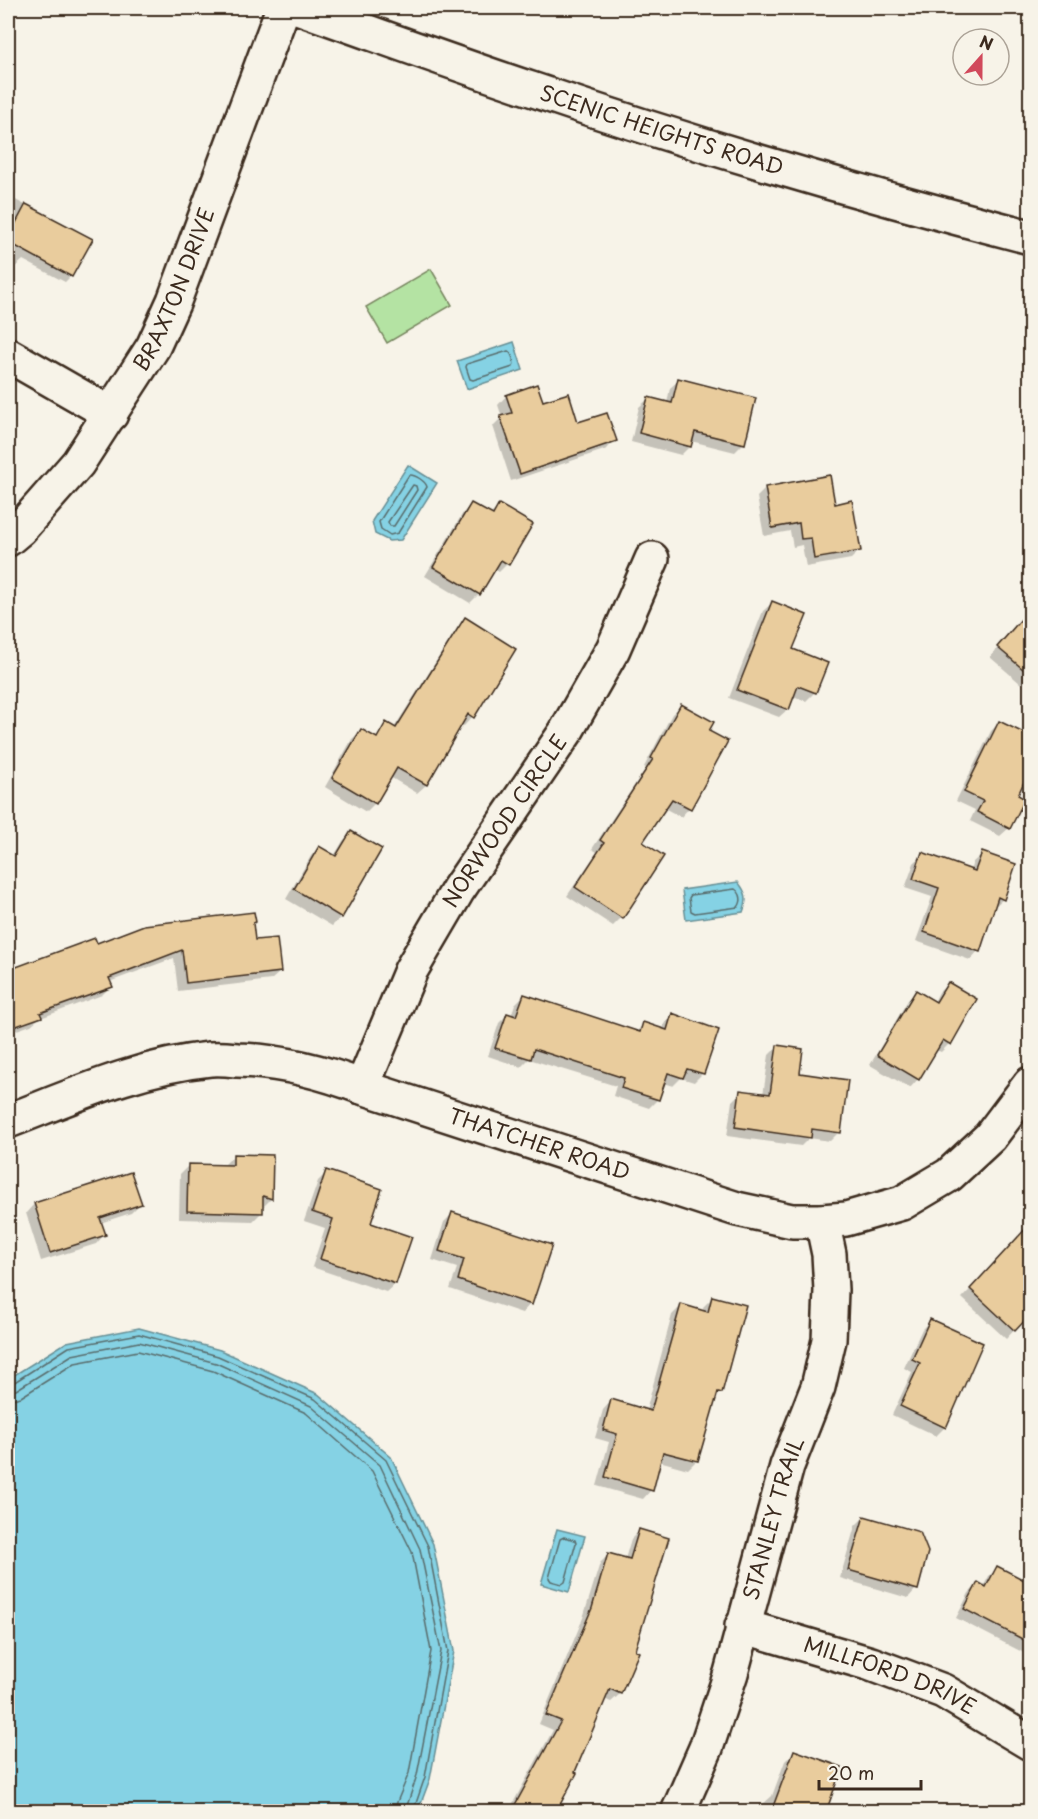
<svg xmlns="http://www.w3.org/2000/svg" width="1038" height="1819" viewBox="0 0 1038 1819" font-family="'Playpen Sans',sans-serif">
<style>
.green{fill:#b4e3a3;stroke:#788660;stroke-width:1.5}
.water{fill:#85d2e4;stroke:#678f95;stroke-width:1.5}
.shadow{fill:#0003}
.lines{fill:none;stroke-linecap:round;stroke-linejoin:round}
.shore{stroke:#596d6d;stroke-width:1.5}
.building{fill:#e9cc9d;stroke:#3b2a1e;stroke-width:1.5}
.street-casing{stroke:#3b2a1e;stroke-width:38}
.secondary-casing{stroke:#3b2a1e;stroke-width:38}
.street{stroke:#f7f3e8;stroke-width:33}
.secondary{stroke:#f7f3e8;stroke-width:33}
.labels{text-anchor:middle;stroke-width:5;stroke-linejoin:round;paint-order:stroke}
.street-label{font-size:21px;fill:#3b2a1e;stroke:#f7f3e8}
</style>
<rect width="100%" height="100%" fill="#f7f3e8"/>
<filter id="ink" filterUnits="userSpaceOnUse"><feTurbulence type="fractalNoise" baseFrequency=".0167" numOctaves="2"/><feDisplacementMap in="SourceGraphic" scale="12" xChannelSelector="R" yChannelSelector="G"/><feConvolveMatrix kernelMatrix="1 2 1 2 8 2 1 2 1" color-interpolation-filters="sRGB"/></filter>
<g filter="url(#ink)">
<path class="green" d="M 431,269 L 452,305 L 387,343 L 366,307 Z"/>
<g class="water">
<path d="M 514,342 L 523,370 L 467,389 L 457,361 Z"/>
<path d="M 408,465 L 437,483 L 401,540 L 389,541 L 375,534 L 372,521 Z"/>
<path d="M 738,882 C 747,893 748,899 743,912 L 686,920 L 682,890 Z"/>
<path d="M 139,1328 L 220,1350 L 318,1394 L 391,1457 L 433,1544 L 454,1651 L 430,1779 L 418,1811 L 8,1811 L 8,1379 L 67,1342 Z"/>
<path d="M 557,1529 L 585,1536 L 569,1592 L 541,1584 Z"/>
</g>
<g class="shadow">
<path d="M 8,196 L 91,240 L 71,276 L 65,282 L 23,260 L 14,268 L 8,265 Z"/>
<path d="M 679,380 L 755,399 L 743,444 L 735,452 L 691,441 L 690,446 L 681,455 L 631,442 L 639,407 L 648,399 L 667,403 L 670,388 Z"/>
<path d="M 506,396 L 542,403 L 578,424 L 615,440 L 607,449 L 511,481 L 493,426 L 502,417 L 498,405 Z"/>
<path d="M 766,488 L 834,505 L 860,550 L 851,559 L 806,567 L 802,545 L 793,547 L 790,531 L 764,536 L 757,497 Z"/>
<path d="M 471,504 L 490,515 L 499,506 L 507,564 L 499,572 L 494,569 L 479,594 L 470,603 L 425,576 L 463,513 Z"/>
<path d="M 772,603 L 791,650 L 815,692 L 806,701 L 793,696 L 788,709 L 779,717 L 729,698 L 763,611 Z"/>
<path d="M 1030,610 L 1030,675 L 1021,684 L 990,657 Z"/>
<path d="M 465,619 L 472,717 L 464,726 L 461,724 L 426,785 L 417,793 L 390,777 L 375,803 L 366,812 L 325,787 L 352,739 L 361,731 L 375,739 L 387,724 L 394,728 L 457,628 Z"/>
<path d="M 681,706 L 707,731 L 726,742 L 689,808 L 681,817 L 664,808 L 641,843 L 621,918 L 613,926 L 567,896 L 597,852 L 592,849 L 646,768 L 644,767 L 672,714 Z"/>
<path d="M 1000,722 L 1030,738 L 1030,766 L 1015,796 L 1009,828 L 1000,836 L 970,821 L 975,810 L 956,801 L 991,731 Z"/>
<path d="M 351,833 L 341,917 L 332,926 L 286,899 L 311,856 L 319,847 L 334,856 L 343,841 Z"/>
<path d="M 923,854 L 970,871 L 973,862 L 982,854 L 1003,899 L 994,907 L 978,951 L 970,960 L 916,941 L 932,897 L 905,888 L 914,863 Z"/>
<path d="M 255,922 L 252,924 L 254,942 L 280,972 L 271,980 L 178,991 L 174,958 L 109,982 L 111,986 L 102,995 L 38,1019 L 31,1025 L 8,1033 L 8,969 L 8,972 L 97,945 Z"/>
<path d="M 948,984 L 949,1044 L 941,1052 L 936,1050 L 918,1079 L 910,1088 L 870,1065 L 908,1000 L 916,992 L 934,1002 L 939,992 Z"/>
<path d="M 524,995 L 636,1032 L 644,1024 L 662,1030 L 664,1024 L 673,1015 L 717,1030 L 702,1074 L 694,1082 L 681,1078 L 673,1086 L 663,1083 L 657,1100 L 649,1108 L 613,1096 L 616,1086 L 529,1059 L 521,1067 L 488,1056 L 499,1023 L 507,1015 L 511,1016 L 515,1004 Z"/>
<path d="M 777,1047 L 839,1132 L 830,1141 L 809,1138 L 801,1146 L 727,1136 L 732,1101 L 741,1092 L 763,1095 L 769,1055 Z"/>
<path d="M 234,1155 L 272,1156 L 271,1199 L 262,1208 L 262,1212 L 253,1221 L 179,1219 L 180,1174 L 188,1166 L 225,1167 L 225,1164 Z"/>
<path d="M 327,1172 L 369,1224 L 395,1284 L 386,1292 L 312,1267 L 325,1228 L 304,1221 L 318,1181 Z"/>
<path d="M 130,1174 L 140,1204 L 131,1213 L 100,1223 L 104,1235 L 96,1244 L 41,1261 L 26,1213 L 34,1204 Z"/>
<path d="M 453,1213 L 530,1304 L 522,1313 L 450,1289 L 457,1268 L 432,1260 L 444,1222 Z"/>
<path d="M 1028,1229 L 1030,1230 L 1030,1313 L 1006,1339 L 962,1298 Z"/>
<path d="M 8,1264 L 14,1273 L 8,1280 Z"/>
<path d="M 713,1297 L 720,1392 L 715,1398 L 697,1460 L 688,1469 L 659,1461 L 651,1490 L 643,1499 L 597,1486 L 609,1442 L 595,1438 L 603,1410 L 611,1401 L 646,1411 L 672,1315 L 681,1306 L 702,1312 L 704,1306 Z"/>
<path d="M 930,1321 L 945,1427 L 936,1436 L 892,1415 L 912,1372 L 904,1368 L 922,1329 Z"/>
<path d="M 864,1517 L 916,1589 L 908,1598 L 840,1578 L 855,1526 Z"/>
<path d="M 639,1531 L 634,1651 L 637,1653 L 620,1694 L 611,1702 L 604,1699 L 554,1812 L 508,1812 L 553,1730 L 539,1724 L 583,1618 L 600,1563 L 609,1554 L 625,1559 L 631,1539 Z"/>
<path d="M 998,1568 L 1030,1584 L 1030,1594 L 1025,1605 L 1030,1608 L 1030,1656 L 956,1618 L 969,1593 L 978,1584 L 983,1587 L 989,1576 Z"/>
<path d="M 794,1752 L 824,1812 L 760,1812 L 763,1804 L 772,1796 L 785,1761 Z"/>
</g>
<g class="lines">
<g class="shore">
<path d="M 508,351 C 512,353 515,363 513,367 L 473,380 L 470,379 L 466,367 L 467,364 Z"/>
<path d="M 409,475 C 415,474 426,482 427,487 L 398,533 L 390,535 L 381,529 L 379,522 Z"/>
<path d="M 413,485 L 416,486 L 417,490 L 394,526 L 390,526 L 388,522 Z"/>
<path d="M 735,889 C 741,893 743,901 738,907 L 695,913 L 691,911 L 689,898 L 691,895 Z"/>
<path d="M 8,1384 L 13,1383 L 69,1347 L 139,1334 L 218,1356 L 315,1399 L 386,1460 L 428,1546 L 448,1651 L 425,1777 L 413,1812"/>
<path d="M 8,1391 L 16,1390 L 72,1355 L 139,1342 L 216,1363 L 311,1406 L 380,1465 L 420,1549 L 441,1651 L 417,1775 L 405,1812"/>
<path d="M 8,1400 L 21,1397 L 75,1363 L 138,1351 L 213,1371 L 306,1413 L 372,1471 L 412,1552 L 431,1651 L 409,1773 L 397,1802 L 396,1812"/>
<path d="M 564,1537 L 575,1540 L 576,1543 L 565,1582 L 562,1584 L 551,1581 L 549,1578 L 560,1539 Z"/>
</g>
</g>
<g class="building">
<path d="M 26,204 L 93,239 L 72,277 L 8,242 L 8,238 Z"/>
<path d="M 678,378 L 756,398 L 745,444 L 695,432 L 691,447 L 639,433 L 648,397 L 672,403 Z"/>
<path d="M 537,384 L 543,401 L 569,393 L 578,422 L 607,413 L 617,441 L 520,474 L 500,416 L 512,413 L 506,395 Z"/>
<path d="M 830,475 L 835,504 L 852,500 L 861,551 L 814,559 L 811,538 L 801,539 L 799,523 L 772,528 L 765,487 Z"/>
<path d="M 471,503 L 493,515 L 499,504 L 533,524 L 509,565 L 501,560 L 480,595 L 433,567 Z"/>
<path d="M 772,601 L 807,615 L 793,649 L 828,663 L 816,693 L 798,686 L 789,710 L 737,690 Z"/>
<path d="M 1030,609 L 1030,675 L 997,647 Z"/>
<path d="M 465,617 L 516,649 L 474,718 L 468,714 L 427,785 L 397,768 L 376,804 L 332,778 L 361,729 L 377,738 L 386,722 L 396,728 Z"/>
<path d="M 681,704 L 714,722 L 709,731 L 728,741 L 691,809 L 672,799 L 643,842 L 664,856 L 623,919 L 575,887 L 604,843 L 600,840 L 653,759 L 651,758 Z"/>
<path d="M 999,721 L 1030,736 L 1030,769 L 1018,795 L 1025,799 L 1010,829 L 977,812 L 983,801 L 964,792 Z"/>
<path d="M 351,831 L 382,849 L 342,918 L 294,889 L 319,846 L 336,856 Z"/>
<path d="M 922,852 L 975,871 L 982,852 L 1016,864 L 1004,900 L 998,897 L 980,952 L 924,932 L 939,888 L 913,879 Z"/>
<path d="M 254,912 L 256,922 L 253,923 L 255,940 L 277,938 L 281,972 L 186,983 L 182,950 L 109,978 L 113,987 L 40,1013 L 42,1017 L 8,1029 L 8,970 L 95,938 L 97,943 L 144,925 Z"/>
<path d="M 948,982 L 977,999 L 951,1045 L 943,1040 L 919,1080 L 877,1055 L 916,990 L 936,1002 Z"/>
<path d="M 524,994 L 640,1032 L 643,1022 L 667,1030 L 672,1013 L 719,1030 L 704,1074 L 687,1069 L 683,1078 L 668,1073 L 659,1100 L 621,1088 L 624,1078 L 534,1049 L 531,1059 L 495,1048 L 507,1013 L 516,1016 Z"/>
<path d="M 777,1045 L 803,1049 L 800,1073 L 848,1080 L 841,1133 L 812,1129 L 811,1138 L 735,1127 L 740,1090 L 770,1094 Z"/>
<path d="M 233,1154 L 273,1155 L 272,1199 L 263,1196 L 263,1213 L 187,1211 L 188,1164 L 233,1165 Z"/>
<path d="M 326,1170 L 382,1189 L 371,1223 L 412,1237 L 396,1284 L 320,1259 L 333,1219 L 312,1212 Z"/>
<path d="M 131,1172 L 142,1204 L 100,1218 L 106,1235 L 50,1253 L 34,1203 Z"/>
<path d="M 452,1212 L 552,1245 L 532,1305 L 458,1280 L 464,1259 L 439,1251 Z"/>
<path d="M 1030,1224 L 1030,1315 L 1015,1331 L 970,1289 Z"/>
<path d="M 712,1296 L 746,1305 L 722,1393 L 718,1392 L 698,1461 L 663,1452 L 653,1491 L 605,1477 L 617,1434 L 603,1430 L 611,1399 L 651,1411 L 681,1304 L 708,1312 Z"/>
<path d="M 930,1319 L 983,1343 L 946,1428 L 900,1406 L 920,1363 L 912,1359 Z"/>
<path d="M 864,1516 L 920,1532 L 928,1552 L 918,1590 L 848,1570 Z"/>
<path d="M 639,1529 L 669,1538 L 635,1650 L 639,1652 L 621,1694 L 610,1689 L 575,1772 L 577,1773 L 556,1812 L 511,1812 L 561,1721 L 546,1715 L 592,1608 L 608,1553 L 630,1559 Z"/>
<path d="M 997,1566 L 1030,1583 L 1030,1643 L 964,1609 L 978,1582 L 986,1587 Z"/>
<path d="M 794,1750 L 842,1767 L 826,1812 L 771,1812 Z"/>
</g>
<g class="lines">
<g class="street-casing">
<g id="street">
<path d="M 8,355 L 111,414"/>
<path id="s1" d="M 362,1087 L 411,970 L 458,890 L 565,733 L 613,649 L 652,559"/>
<path id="s2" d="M 8,1121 C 73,1096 139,1066 210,1059 C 219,1058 228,1059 237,1060 C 281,1061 321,1071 362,1087 L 737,1209 L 792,1221 L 822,1221 L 846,1219 L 902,1203 L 949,1175 L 990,1137 L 1030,1084"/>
<path id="s3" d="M 742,1626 L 871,1664 L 943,1691 L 1030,1743"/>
<path id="s4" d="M 678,1812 L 706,1748 L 731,1673 L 787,1466 L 818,1387 L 829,1340 L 831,1290 L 829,1254 L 822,1221"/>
</g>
</g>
<g class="secondary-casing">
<g id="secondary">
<path id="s5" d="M 300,8 C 377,35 453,63 531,89 C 695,145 863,194 1030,237"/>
<path id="s6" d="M 8,539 L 20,529 L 78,463 L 153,347 L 174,301 L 283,8"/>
</g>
</g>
<use href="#street" class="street"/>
<use href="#secondary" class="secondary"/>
</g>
</g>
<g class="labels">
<g class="street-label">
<text dy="7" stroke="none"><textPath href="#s5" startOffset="382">SCENIC HEIGHTS ROAD</textPath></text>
<text dy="7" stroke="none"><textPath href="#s6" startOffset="303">BRAXTON DRIVE</textPath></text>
<text dy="7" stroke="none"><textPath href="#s1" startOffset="303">NORWOOD CIRCLE</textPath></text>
<text dy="7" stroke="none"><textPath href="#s2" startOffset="554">THATCHER ROAD</textPath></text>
<text dy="7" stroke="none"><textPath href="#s4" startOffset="309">STANLEY TRAIL</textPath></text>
<text dy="7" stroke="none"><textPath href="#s3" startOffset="156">MILLFORD DRIVE</textPath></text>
</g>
</g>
<rect width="1038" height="1819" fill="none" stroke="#f7f3e8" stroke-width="30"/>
<rect x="15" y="15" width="1008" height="1789" fill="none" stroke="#3b2a1e" stroke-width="2" filter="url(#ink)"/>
<g transform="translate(981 57) rotate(21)"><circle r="28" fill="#f7f3e8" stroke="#aca397" stroke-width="1.5"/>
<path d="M0-4.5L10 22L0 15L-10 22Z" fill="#d1495b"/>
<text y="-9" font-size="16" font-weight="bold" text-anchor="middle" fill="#3b2a1e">N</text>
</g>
<path d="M819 1780v9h102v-9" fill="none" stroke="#3b2a1e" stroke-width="3"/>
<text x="828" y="1780" font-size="18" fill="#3b2a1e" stroke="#f7f3e8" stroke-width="4.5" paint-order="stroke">20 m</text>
</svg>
